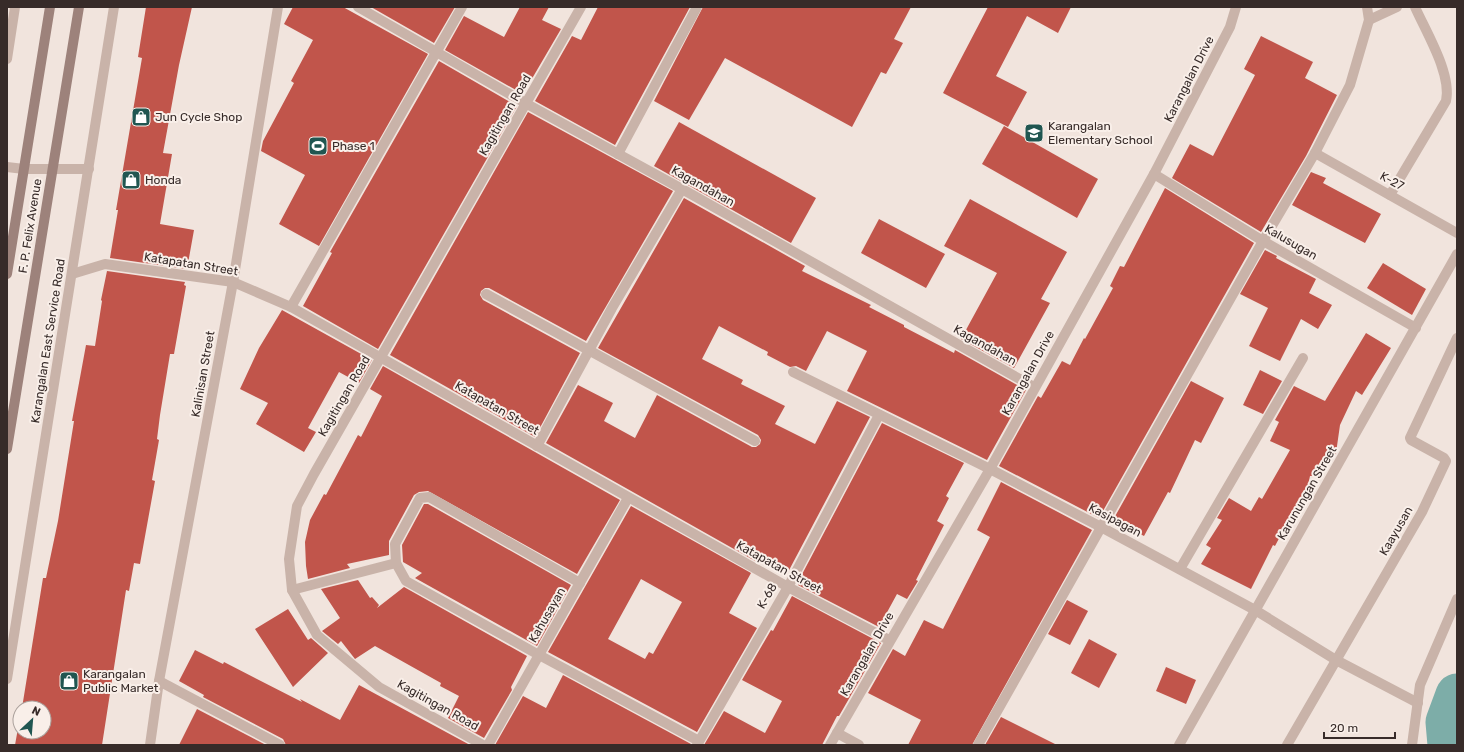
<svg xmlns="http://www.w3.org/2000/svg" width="1464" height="752" viewBox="0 0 1464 752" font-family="Rubik,sans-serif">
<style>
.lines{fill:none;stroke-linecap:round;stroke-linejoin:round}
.river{stroke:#7dada8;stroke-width:43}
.building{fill:#c1554b;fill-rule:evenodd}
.service{stroke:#c9b3a9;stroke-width:10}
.minor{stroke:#c9b3a9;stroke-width:10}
.secondary{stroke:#9d827b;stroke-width:10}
.labels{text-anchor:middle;stroke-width:4;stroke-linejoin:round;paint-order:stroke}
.street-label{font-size:12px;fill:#372b29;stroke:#f9efe9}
.poi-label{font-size:12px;fill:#372b29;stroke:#f9efe9;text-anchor:start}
</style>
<rect width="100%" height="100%" fill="#f1e4dd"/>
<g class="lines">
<path class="river" d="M 1449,745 L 1447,722 L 1457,695"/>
</g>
<g class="building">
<path d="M 146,7 L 192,7 L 179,65 L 163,153 L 172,154 L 160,224 L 194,230 L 187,269 L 110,258 L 118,210 L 116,210 L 142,58 L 138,57 Z"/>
<path d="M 293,7 L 343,7 L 428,54 L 319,246 L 279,224 L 305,175 L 261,151 L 263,141 L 294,83 L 291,81 L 313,40 L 284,24 Z"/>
<path d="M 371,7 L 455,7 L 434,43 Z"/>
<path d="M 520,7 L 549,7 L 542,20 L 561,29 L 523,94 L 445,50 L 464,16 L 504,37 Z"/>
<path d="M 598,7 L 690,7 L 615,145 L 535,101 L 572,36 L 581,40 Z"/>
<path d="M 703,7 L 911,7 L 894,39 L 903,43 L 886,74 L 881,72 L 852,127 L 725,58 L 689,120 L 654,101 Z"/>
<path d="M 988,7 L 1071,7 L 1058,33 L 1027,16 L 996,76 L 1027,92 L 1008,127 L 943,93 Z"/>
<path d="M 1261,36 L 1313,62 L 1305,78 L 1337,95 L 1306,156 L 1261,232 L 1172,178 L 1190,144 L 1213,156 L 1255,75 L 1244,69 Z"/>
<path d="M 439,61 L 517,106 L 378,349 L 303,306 L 332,253 L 330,252 Z"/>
<path d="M 528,112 L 673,191 L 586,341 L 489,288 L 485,288 L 481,291 L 480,295 L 483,300 L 580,353 L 535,437 L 390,355 Z"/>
<path d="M 679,122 L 816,198 L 791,243 L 654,166 Z"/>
<path d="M 1004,126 L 1098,179 L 1077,218 L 982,164 Z"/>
<path d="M 1311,172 L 1326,178 L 1323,183 L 1381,214 L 1365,243 L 1292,205 Z"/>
<path d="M 1165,188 L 1254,243 L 1099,518 L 999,466 L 1038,396 L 1041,398 L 1062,361 L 1070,365 L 1084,338 L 1085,339 L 1113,288 L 1110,286 L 1120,266 L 1124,267 Z"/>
<path d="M 684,198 L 805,266 L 802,271 L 871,305 L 869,307 L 904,325 L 904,327 L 954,353 L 955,350 L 1026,390 L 987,460 L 847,391 L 867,351 L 827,331 L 806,371 L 796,366 L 790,367 L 767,355 L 768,352 L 719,326 L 702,359 L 743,380 L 741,384 L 785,406 L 775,424 L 815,444 L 837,401 L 870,417 L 787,574 L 758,560 L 757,562 L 546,443 L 578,385 L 613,403 L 604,421 L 635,438 L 657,395 L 752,447 L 756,447 L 760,444 L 761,440 L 758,435 L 598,348 Z"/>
<path d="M 970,199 L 1067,252 L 1041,299 L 1050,303 L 1014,368 L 961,339 L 997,273 L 944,246 Z"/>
<path d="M 879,219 L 945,254 L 926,288 L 861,253 Z"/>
<path d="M 1265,250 L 1277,256 L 1276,258 L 1316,279 L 1309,293 L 1332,305 L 1318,329 L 1301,319 L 1280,361 L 1249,346 L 1268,308 L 1240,294 Z"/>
<path d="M 1383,263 L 1426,289 L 1412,315 L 1367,288 Z"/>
<path d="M 107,271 L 185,282 L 184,285 L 186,286 L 174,354 L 170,354 L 160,415 L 157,439 L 159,440 L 152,480 L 155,481 L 140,564 L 134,563 L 129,591 L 126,590 L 102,745 L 15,745 L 20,717 L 20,732 L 44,732 L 44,708 L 22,708 L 43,578 L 46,578 L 58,521 L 74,421 L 72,421 L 86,345 L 95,346 L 102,301 L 101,300 Z"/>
<path d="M 282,310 L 372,360 L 359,383 L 339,372 L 308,428 L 316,432 L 304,452 L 256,424 L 268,403 L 240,389 L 259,348 Z"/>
<path d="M 1366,333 L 1391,348 L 1362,395 L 1356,391 L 1340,425 L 1336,453 L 1320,476 L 1310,476 L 1305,499 L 1301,497 L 1275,546 L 1273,545 L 1251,589 L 1201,564 L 1211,548 L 1206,545 L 1222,520 L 1217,518 L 1229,498 L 1251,511 L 1259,497 L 1262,499 L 1290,450 L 1270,441 L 1279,422 L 1275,420 L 1294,386 L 1325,401 Z"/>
<path d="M 383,366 L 620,500 L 577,574 L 428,491 L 419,492 L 414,495 L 389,541 L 389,555 L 347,564 L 350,568 L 308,579 L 306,566 L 305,542 L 310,520 L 324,494 L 326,495 L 358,435 L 361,437 L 382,396 L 370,389 Z"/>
<path d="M 1260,370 L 1282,381 L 1263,414 L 1243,405 Z"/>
<path d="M 1191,381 L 1224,398 L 1201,443 L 1195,440 L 1170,493 L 1168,492 L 1144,536 L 1113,520 Z"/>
<path d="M 882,423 L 964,463 L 946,496 L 949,498 L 937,521 L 944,525 L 916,580 L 918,581 L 907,599 L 897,594 L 879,627 L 798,585 L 800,581 L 799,580 Z"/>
<path d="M 1001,482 L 1092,530 L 972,745 L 908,745 L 921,720 L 868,693 L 893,649 L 905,656 L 924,620 L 943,629 L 990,537 L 977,530 Z"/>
<path d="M 424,504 L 428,504 L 571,585 L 537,646 L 415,578 L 422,573 L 403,562 L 402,545 Z"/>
<path d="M 631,506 L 751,573 L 729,613 L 757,628 L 697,732 L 548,652 ZM 641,579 L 682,602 L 653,654 L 649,652 L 645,659 L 608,639 Z"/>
<path d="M 358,580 L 370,598 L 372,597 L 379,605 L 377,608 L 404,587 L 527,656 L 511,687 L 512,690 L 484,738 L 448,718 L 459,696 L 440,686 L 441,683 L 375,646 L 355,659 L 341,641 L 338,644 L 322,631 L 340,618 L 321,589 Z"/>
<path d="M 792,596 L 881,643 L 839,716 L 837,716 L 822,745 L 704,745 L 724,711 L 765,733 L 782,701 L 742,680 L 771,630 L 773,631 Z"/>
<path d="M 1067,600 L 1088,611 L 1070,645 L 1048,634 Z"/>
<path d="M 288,609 L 308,640 L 311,638 L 328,653 L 293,687 L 255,629 Z"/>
<path d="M 1089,639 L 1117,654 L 1099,688 L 1071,673 Z"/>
<path d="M 195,650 L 223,664 L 224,662 L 302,702 L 300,699 L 340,720 L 359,685 L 470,745 L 286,745 L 283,739 L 203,697 L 204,695 L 179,681 Z"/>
<path d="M 1166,667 L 1196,680 L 1186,704 L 1156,691 Z"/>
<path d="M 563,675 L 691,744 L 691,745 L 495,745 L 523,696 L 546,708 Z"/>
<path d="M 197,709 L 266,745 L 179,745 Z"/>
<path d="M 1001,717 L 1057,745 L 985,745 Z"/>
</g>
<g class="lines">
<g class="service">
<path d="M 486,294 L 755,441"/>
<path d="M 580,583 L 429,497 L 420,498 L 395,544 L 396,563 L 406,581 L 539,655 L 699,741"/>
<path d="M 292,590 L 396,563"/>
</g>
<g class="minor">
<path d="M 358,7 L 527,104 L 682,189 L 1034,387"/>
<path d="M 1369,20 L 1397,7"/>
<path d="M 7,59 L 15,7"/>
<path d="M 1315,153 L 1457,233"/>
<path d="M 618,154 L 697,7"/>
<path d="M 7,167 L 24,169 L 89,169"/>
<path d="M 1154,174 L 1263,241 L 1416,328"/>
<path d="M 1390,195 L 1446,101 C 1452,74 1426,32 1415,7"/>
<path d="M 72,274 L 105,264 L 233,282 L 291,307 L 788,587 L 889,640"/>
<path d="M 291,307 L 462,7"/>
<path d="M 793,372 L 990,469 L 1101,527 L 1255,610 L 1336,660 L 1418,703"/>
<path d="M 537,446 L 612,308 L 682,189"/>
<path d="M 1180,569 L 1303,358"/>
<path d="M 7,679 L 114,7"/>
<path d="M 159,681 L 280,745"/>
<path d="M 837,733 L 859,745"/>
<path d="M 150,745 L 159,681 L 233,282 L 278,7"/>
<path d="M 483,745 L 379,687 L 317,635 L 292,590 L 289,559 L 297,506 L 314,474 L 581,7"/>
<path d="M 488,745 L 628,498"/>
<path d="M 697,745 L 788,587 L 879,415"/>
<path d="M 830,745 L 990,469 L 1154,174 L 1230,27 L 1236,7"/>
<path d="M 978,745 L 1263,241 L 1315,153 L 1350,85 L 1369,20 L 1367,7"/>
<path d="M 1179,745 L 1457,254"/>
<path d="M 1287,745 L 1422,512 L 1446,461 L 1444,458 L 1411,440 L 1410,438 L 1457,338"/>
<path d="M 1412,745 L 1420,685 L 1457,599"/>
</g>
<g class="secondary">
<path d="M 7,274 L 50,7"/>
<path d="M 7,449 L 79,7"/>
</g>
</g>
<defs>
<g id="shop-square" transform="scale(1)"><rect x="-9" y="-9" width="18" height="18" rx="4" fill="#205651" stroke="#f9efe9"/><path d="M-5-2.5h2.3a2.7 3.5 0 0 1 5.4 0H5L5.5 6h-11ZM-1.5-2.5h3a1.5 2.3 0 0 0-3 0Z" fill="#fff"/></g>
<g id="school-square" transform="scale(1)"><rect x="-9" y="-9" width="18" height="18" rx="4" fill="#205651" stroke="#f9efe9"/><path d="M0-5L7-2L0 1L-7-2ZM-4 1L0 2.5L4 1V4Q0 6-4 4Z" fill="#fff"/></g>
<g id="stadium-square" transform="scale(1)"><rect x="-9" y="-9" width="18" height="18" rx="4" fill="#205651" stroke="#f9efe9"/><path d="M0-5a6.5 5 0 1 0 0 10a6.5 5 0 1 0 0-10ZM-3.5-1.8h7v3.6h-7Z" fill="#fff"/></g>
</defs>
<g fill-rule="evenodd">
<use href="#shop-square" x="141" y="117"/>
<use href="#school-square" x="1034" y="133"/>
<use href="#stadium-square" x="318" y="146"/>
<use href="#shop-square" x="131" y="180"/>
<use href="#shop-square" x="69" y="681"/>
</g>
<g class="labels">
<g class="street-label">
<text transform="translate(1189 79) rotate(-63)" y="4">Karangalan Drive</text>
<text transform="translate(505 115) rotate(-60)" y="4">Kagitingan Road</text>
<text transform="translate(1392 181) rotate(29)" y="4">K-27</text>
<text transform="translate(703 186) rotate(29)" y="4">Kagandahan</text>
<text transform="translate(30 226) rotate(-81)" y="4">F. P. Felix Avenue</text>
<text transform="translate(1291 242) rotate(30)" y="4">Kalusugan</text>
<text transform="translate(191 264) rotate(9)" y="4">Katapatan Street</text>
<text transform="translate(48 341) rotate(-81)" y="4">Karangalan East Service Road</text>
<text transform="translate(985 345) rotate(29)" y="4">Kagandahan</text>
<text transform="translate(1028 373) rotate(-61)" y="4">Karangalan Drive</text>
<text transform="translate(203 374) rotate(-80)" y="4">Kalinisan Street</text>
<text transform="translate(344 396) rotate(-60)" y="4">Kagitingan Road</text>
<text transform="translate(497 408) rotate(30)" y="4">Katapatan Street</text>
<text transform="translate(1307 493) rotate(-60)" y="4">Karunungan Street</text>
<text transform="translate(1115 520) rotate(28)" y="4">Kasipagan</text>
<text transform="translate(1396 531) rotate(-60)" y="4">Kaayusan</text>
<text transform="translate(779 567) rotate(29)" y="4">Katapatan Street</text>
<text transform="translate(767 596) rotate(-60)" y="4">K-68</text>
<text transform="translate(547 615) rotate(-60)" y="4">Kahusayan</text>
<text transform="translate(867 654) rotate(-60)" y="4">Karangalan Drive</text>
<text transform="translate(438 705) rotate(29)" y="4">Kagitingan Road</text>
</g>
<g class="poi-label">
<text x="155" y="121">Jun Cycle Shop</text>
<text x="1048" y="130">Karangalan<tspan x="1048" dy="14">Elementary School</tspan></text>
<text x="332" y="150">Phase 1</text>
<text x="145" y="184">Honda</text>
<text x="83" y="678">Karangalan<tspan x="83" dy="14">Public Market</tspan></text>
</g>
</g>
<rect width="1464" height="752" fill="none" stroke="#372b29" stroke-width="16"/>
<g transform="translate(32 720) rotate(26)"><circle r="19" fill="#f9efe9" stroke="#aba19c"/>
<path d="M0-3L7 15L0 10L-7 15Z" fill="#205651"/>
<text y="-6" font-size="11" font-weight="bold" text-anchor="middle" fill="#372b29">N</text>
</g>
<path d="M1324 732v6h71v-6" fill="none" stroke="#372b29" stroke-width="2"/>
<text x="1330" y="732" font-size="12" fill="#372b29" stroke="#f9efe9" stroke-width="3" paint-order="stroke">20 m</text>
</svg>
